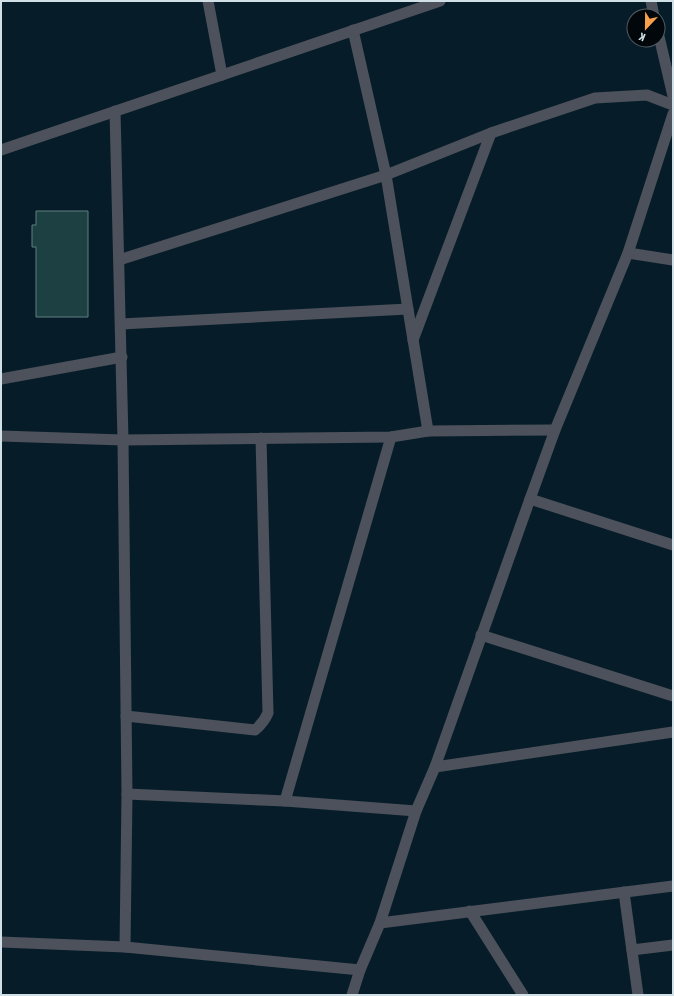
<svg xmlns="http://www.w3.org/2000/svg" width="674" height="996" viewBox="0 0 674 996" font-family="'Asap Condensed',sans-serif">
<style>
.building{fill:#1d4042;stroke:#5e7f81}
.lines{fill:none;stroke-linecap:round;stroke-linejoin:round}
.service{stroke:#4d515b;stroke-width:11}
.minor{stroke:#4d515b;stroke-width:11}
</style>
<rect width="100%" height="100%" fill="#061d29"/>
<path class="building" d="M 36,211 L 88,211 L 88,317 L 36,317 L 36,247 L 32,247 L 32,225 L 36,225 Z"/>
<g class="lines">
<g class="service">
<path d="M 126,716 L 255,730 C 261,725 265,720 268,713 L 261,438"/>
<path d="M 624,892 L 638,995"/>
<path d="M 632,950 L 673,945"/>
</g>
<g class="minor">
<path d="M 208,1 L 222,75"/>
<path d="M 651,1 L 654,16"/>
<path d="M 353,30 L 386,175 L 428,431"/>
<path d="M 658,32 L 673,96"/>
<path d="M 115,111 L 123,440 L 127,794 L 125,947"/>
<path d="M 1,150 L 440,1"/>
<path d="M 628,253 L 673,260"/>
<path d="M 119,260 L 386,175 L 491,133 L 595,98 L 647,95 L 673,105"/>
<path d="M 121,324 L 408,309"/>
<path d="M 413,340 L 491,133"/>
<path d="M 1,379 L 122,357"/>
<path d="M 1,436 L 123,440 L 391,437 L 428,431 L 555,430"/>
<path d="M 530,499 L 673,545"/>
<path d="M 481,635 L 673,696"/>
<path d="M 435,767 L 673,732"/>
<path d="M 127,794 L 285,801 L 416,811"/>
<path d="M 285,801 L 391,437"/>
<path d="M 470,911 L 523,995"/>
<path d="M 380,923 L 673,886"/>
<path d="M 1,942 L 125,947 L 360,970"/>
<path d="M 352,995 L 360,970 L 380,923 L 416,811 L 435,767 L 530,499 L 555,430 L 628,253 L 673,114"/>
</g>
</g>
<rect width="674" height="996" fill="none" stroke="#d1dfe7" stroke-width="4"/>
<g transform="translate(646 28) rotate(202)"><circle r="19" fill="#01070b" stroke="#545d63"/>
<path d="M0-3L7 15L0 10L-7 15Z" fill="#f9a04c"/>
<text y="-6" font-size="11" font-weight="bold" text-anchor="middle" fill="#d1dfe7">K</text>
</g>
</svg>
